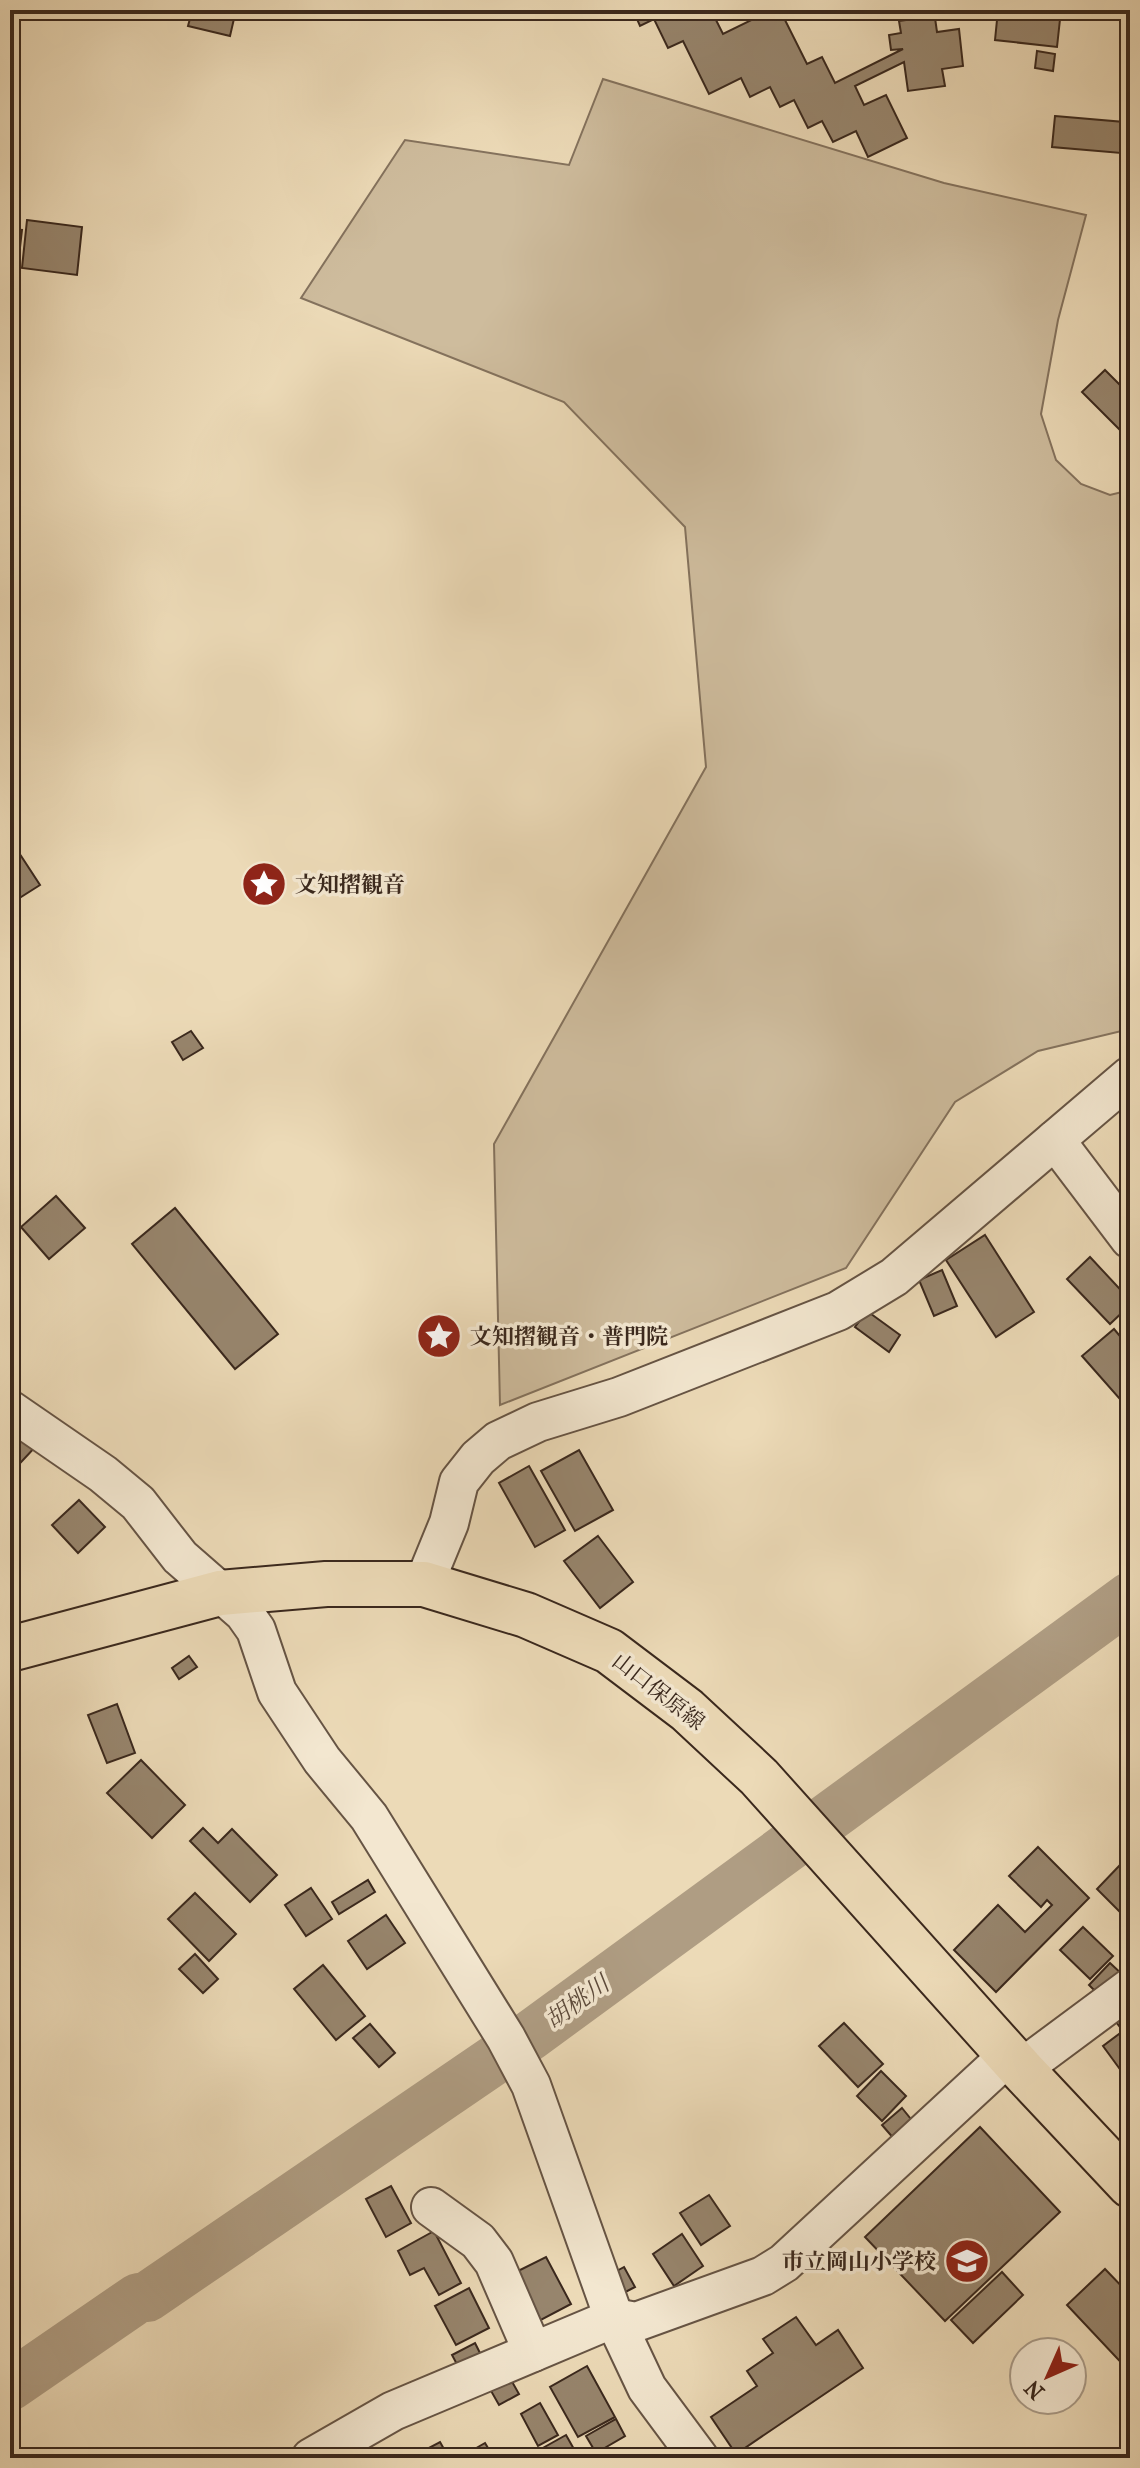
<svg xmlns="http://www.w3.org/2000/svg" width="1140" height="2468" viewBox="0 0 1140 2468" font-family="'IM FELL French Canon','Noto Serif JP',serif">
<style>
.green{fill:#cebc9d;stroke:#84725d;stroke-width:2}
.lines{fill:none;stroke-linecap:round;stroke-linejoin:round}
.river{stroke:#af9d83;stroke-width:50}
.building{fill:#97856d;stroke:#3a281d;stroke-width:2}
.minor-casing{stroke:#665444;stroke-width:42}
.major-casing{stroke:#3a281d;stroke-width:48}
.minor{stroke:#f3e7d0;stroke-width:38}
.major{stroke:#ecdab7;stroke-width:44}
.labels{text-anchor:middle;stroke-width:7;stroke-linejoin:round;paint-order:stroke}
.poi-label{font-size:22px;font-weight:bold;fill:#3a281d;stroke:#f3e7d0;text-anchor:start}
.street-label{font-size:22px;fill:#3a281d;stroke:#f3e7d0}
.water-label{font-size:24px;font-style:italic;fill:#5d4b3c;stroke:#f3e7d0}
</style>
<rect width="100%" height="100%" fill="#ecdab7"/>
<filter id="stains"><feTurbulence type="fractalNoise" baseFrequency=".0025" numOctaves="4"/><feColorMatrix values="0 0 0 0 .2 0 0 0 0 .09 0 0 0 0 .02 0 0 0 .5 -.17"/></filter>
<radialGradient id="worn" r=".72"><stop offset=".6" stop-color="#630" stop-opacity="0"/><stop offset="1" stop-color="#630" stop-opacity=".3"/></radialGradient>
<path class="green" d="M 603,79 L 944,183 L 1086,215 L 1058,320 L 1041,414 L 1056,460 L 1081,484 L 1110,495 L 1130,490 L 1130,1029 L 1038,1051 L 955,1102 L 846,1268 L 500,1405 L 494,1144 L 706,767 L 685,527 L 564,402 L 301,298 L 405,140 L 569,165 Z"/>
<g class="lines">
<path class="river" d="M 10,2386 L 138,2298 L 147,2297 L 531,2035 L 1130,1597"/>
</g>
<g class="building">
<path d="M 188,10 L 236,10 L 230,36 L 188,26 L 192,11 Z"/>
<path d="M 633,10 L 711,10 L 723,34 L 772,10 L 780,10 L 807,64 L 822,57 L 835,83 L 903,49 L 891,50 L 889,35 L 901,33 L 899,21 L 914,19 L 913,10 L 946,10 L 947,17 L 935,18 L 937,32 L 959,29 L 963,66 L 942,69 L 945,86 L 908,91 L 904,62 L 855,86 L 864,105 L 886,95 L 907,138 L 868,157 L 856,131 L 833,142 L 822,121 L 808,128 L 794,100 L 780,107 L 770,87 L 750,97 L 741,78 L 709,94 L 683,41 L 668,48 L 654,19 L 640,26 Z"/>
<path d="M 998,10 L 1061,10 L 1057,47 L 995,40 Z"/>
<path d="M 1037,51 L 1055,54 L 1053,71 L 1035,68 Z"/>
<path d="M 1055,116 L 1124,122 L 1121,153 L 1052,147 Z"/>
<path d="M 27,220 L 82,227 L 77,275 L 22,268 Z"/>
<path d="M 10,229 L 22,230 L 19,256 L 10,255 Z"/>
<path d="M 1105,370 L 1130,395 L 1130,440 L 1082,392 Z"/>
<path d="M 10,839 L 40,885 L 10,904 Z"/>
<path d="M 191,1031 L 203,1048 L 183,1060 L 172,1042 Z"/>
<path d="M 56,1196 L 85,1228 L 49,1259 L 21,1227 Z"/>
<path d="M 175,1208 L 278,1334 L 235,1369 L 132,1244 Z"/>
<path d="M 985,1235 L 1034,1312 L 996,1337 L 946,1260 Z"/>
<path d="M 1090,1257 L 1130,1300 L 1130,1305 L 1110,1324 L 1067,1279 Z"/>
<path d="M 942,1270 L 957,1306 L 934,1316 L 919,1280 Z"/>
<path d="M 867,1311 L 900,1335 L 889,1352 L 855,1327 Z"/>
<path d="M 1114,1329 L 1130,1348 L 1130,1403 L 1126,1406 L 1082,1356 Z"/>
<path d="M 20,1429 L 37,1445 L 10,1474 L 10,1439 Z"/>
<path d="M 579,1450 L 613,1510 L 575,1531 L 541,1471 Z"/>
<path d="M 529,1466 L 565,1530 L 535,1547 L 499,1483 Z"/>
<path d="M 79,1500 L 105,1527 L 78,1553 L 52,1525 Z"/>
<path d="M 598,1536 L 633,1582 L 600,1608 L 564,1561 Z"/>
<path d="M 189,1656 L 197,1667 L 179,1679 L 172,1668 Z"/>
<path d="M 117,1704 L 135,1753 L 107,1763 L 88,1715 Z"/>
<path d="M 141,1760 L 185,1805 L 152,1838 L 107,1793 Z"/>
<path d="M 203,1828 L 218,1843 L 232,1829 L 277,1875 L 250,1902 L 190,1841 Z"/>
<path d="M 1038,1847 L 1089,1898 L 996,1992 L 954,1950 L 998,1905 L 1025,1932 L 1052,1905 L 1047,1900 L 1041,1907 L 1009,1876 Z"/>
<path d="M 1121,1864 L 1130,1872 L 1130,1922 L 1097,1889 Z"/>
<path d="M 368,1880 L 375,1892 L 339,1914 L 332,1902 Z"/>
<path d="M 311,1888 L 332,1919 L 306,1936 L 285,1905 Z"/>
<path d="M 195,1893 L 236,1934 L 209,1961 L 168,1919 Z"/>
<path d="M 386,1915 L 405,1943 L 367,1969 L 348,1941 Z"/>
<path d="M 1083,1927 L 1113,1956 L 1090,1979 L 1060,1950 Z"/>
<path d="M 195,1954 L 218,1979 L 203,1993 L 179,1969 Z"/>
<path d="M 1110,1963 L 1124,1976 L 1102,1998 L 1089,1985 Z"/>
<path d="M 323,1965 L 365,2016 L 336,2040 L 294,1989 Z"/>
<path d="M 1130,2012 L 1130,2083 L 1103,2046 L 1123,2031 L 1116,2022 Z"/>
<path d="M 844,2023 L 883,2064 L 858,2087 L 819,2046 Z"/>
<path d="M 370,2024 L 395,2053 L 379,2067 L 353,2038 Z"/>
<path d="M 881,2071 L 906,2096 L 882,2121 L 857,2096 Z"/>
<path d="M 902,2108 L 914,2123 L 895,2140 L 882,2125 Z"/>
<path d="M 980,2127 L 1060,2212 L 945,2321 L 865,2237 Z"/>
<path d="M 391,2186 L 411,2223 L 386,2237 L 366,2199 Z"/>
<path d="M 709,2195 L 730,2226 L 701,2245 L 680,2213 Z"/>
<path d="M 434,2231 L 461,2283 L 439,2295 L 424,2268 L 410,2275 L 398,2251 Z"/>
<path d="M 682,2234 L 703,2266 L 674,2286 L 653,2254 Z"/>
<path d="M 546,2257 L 571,2304 L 537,2322 L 512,2274 Z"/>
<path d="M 624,2267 L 635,2287 L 616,2297 L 606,2277 Z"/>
<path d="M 1105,2269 L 1130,2295 L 1130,2372 L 1067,2305 Z"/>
<path d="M 1002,2272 L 1023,2295 L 973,2343 L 951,2320 Z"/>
<path d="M 469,2288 L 489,2328 L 456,2345 L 435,2306 Z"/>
<path d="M 796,2317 L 816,2345 L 838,2330 L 863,2368 L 736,2454 L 711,2417 L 757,2386 L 747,2371 L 773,2353 L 763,2339 Z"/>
<path d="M 475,2343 L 483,2359 L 460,2370 L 452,2355 Z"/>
<path d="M 587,2366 L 615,2417 L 578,2437 L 550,2387 Z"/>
<path d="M 506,2371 L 519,2394 L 499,2405 L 486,2382 Z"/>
<path d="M 540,2403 L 558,2435 L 538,2446 L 521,2414 Z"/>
<path d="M 616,2419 L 625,2436 L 596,2453 L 586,2436 Z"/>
<path d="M 566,2435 L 579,2458 L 525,2458 Z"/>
<path d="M 440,2442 L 449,2458 L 410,2458 Z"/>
<path d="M 485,2443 L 494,2458 L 475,2458 L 471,2451 Z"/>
</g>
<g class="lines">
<g class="minor-casing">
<g id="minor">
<path d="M 1055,1140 L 1130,1239"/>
<path d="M 10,1410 L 103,1474 L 138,1503 L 180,1557 L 244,1613 L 256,1630 L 277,1692 L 322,1760 L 369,1817 L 506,2038 L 531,2085 L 614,2318 L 647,2388 L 699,2458"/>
<path d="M 424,1584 L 449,1523 L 459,1482 L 478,1458 L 498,1441 L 538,1422 L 619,1397 L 838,1311 L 894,1277 L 1130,1076"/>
<path d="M 1021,2069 L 1130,1988"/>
<path d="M 431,2207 L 478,2241 L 494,2262 L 533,2352"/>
<path d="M 311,2458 L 393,2411 L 614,2318 L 636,2322 L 763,2276 L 784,2263 L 1009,2055"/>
</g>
</g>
<g class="major-casing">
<path id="major" d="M 10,1649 L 220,1593 L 326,1584 L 424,1584 L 526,1615 L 609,1651 L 687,1710 L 759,1777 L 1021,2069 L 1130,2185"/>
</g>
<use href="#minor" class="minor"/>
<use href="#major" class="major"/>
</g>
<defs>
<g id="sight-disc" transform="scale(2.3)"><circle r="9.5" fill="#8f2418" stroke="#f3e7d0"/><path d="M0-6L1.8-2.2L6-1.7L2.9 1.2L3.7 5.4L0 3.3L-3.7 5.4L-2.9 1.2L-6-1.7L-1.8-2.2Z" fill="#fff"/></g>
<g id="school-disc" transform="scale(2.3)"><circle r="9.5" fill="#8f2418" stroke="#f3e7d0"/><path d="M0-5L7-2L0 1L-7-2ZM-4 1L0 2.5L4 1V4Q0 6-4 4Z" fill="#fff"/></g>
</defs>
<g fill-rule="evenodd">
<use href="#sight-disc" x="264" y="884"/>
<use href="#sight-disc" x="439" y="1336"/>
<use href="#school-disc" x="967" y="2261"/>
</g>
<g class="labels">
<g class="poi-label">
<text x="295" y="892">文知摺観音</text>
<text x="470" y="1344">文知摺観音・普門院</text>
<text x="936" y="2269" text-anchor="end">市立岡山小学校</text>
</g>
<g class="street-label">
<text transform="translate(659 1691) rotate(38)" y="8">山口保原線</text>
</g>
<g class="water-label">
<text transform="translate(577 2002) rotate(-36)" y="8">胡桃川</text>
</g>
</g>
<rect width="1140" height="2468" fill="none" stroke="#ecdab7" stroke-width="40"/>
<rect x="12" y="12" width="1116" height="2444" fill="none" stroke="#3a281d" stroke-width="4"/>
<rect x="20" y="20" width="1100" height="2428" fill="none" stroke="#3a281d" stroke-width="2"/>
<g transform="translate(1048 2376) rotate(225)"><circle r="38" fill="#f3e7d0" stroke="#a99b88" stroke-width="2"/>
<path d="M0-6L14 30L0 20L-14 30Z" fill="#8f2418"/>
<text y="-12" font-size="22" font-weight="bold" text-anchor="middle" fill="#3a281d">N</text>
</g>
<rect width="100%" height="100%" filter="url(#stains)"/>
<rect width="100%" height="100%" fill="url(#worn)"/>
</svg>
